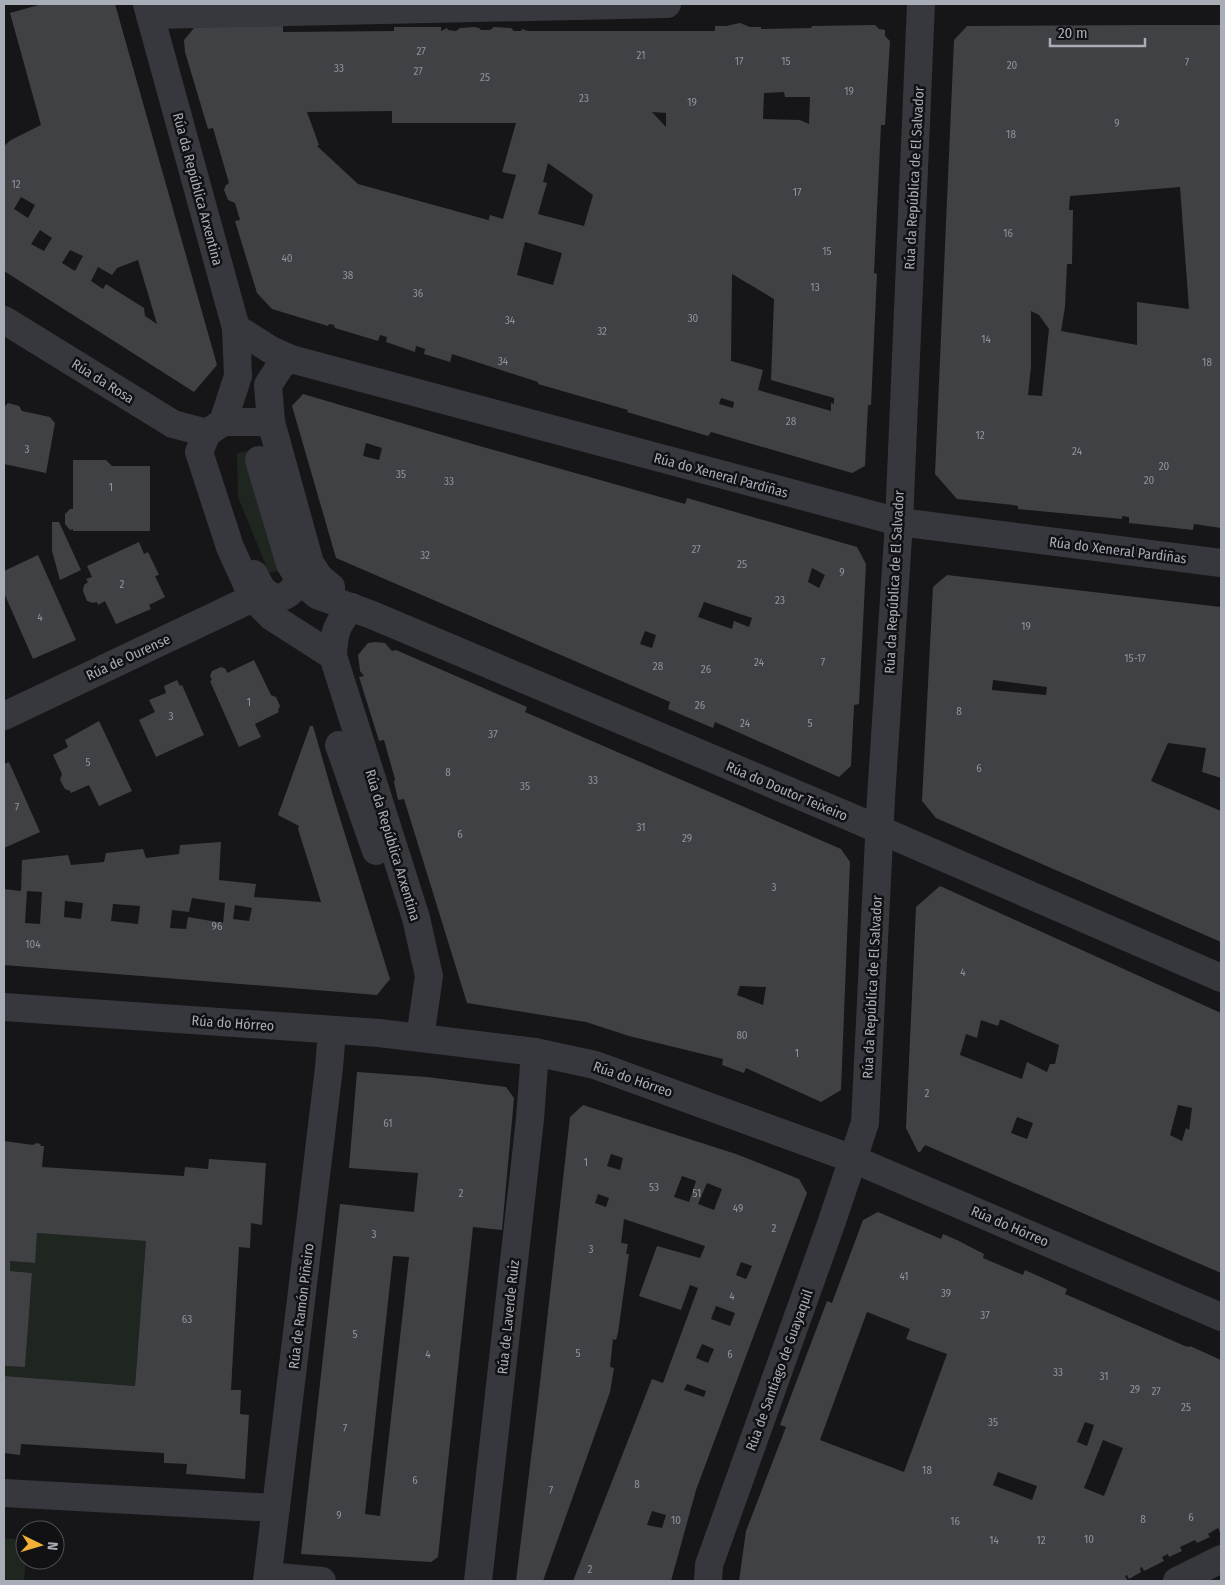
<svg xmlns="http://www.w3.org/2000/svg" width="1225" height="1585" viewBox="0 0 1225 1585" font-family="'Fira Sans Condensed',sans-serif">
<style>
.green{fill:#1e261f}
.building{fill:#404145;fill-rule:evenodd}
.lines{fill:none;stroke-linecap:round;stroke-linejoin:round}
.minor{stroke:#37383d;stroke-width:28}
.labels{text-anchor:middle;stroke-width:5;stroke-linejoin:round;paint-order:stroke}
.number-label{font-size:11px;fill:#8e929b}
.street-label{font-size:14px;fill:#a8adb8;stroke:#111113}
</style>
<rect width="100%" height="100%" fill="#161618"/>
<g class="green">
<path d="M 253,450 L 283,570 L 269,573 L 238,497 L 237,453 Z"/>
<path d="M 37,1233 L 146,1241 L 135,1386 L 4,1376 L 4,1366 L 25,1367 L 32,1273 L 10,1271 L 10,1261 L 34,1263 Z"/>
<path d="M 4,1538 L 25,1540 L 26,1560 L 24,1581 L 4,1581 Z"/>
</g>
<g class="building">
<path d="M 42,4 L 115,4 L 217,365 L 194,392 L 4,271 L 4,146 L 11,140 L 41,125 L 10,13 ZM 21,197 L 35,205 L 28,218 L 14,209 ZM 40,230 L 52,238 L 44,251 L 31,244 ZM 70,250 L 83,256 L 75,271 L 62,263 ZM 138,260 L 157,324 L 145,316 L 144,308 L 106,284 L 103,289 L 91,281 L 98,267 L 112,275 L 117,268 Z"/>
<path d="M 740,23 L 750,27 L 761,27 L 761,29 L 811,28 L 812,26 L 875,25 L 879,29 L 885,30 L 885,36 L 890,41 L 885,125 L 881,125 L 874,273 L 877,274 L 871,405 L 868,405 L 865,466 L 852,473 L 711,432 L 708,436 L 627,412 L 628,410 L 538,384 L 538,382 L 452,354 L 450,362 L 424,354 L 425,349 L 416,346 L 415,352 L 386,342 L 387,337 L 380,335 L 378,341 L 335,328 L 334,325 L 329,324 L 328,326 L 272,309 L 257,293 L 235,221 L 240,220 L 235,203 L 228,200 L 224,190 L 226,185 L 229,183 L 213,128 L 208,129 L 185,52 L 184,40 L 194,28 L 205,27 L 283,26 L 283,32 L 394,31 L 394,27 L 441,27 L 441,31 L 447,28 L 448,30 L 456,31 L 460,28 L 474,27 L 479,28 L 481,30 L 490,30 L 494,27 L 511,28 L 514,31 L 521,31 L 522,29 L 528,31 L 715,31 L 715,26 L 726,26 ZM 784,92 L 785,97 L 810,97 L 809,124 L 800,120 L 763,119 L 764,93 ZM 392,111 L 392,123 L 516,123 L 502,172 L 516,175 L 503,219 L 490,215 L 488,222 L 488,220 L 358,184 L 317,146 L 319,145 L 307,112 ZM 652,112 L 666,113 L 666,127 ZM 548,163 L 593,195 L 584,226 L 538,214 L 547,183 L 543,182 ZM 525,242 L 562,253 L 553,285 L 517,275 ZM 732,274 L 774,299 L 771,380 L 834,398 L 834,404 L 831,403 L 831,411 L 758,390 L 763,370 L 731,361 ZM 721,398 L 734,402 L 733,408 L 719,404 Z"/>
<path d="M 1153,25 L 1221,25 L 1221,528 L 1194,524 L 1193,530 L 1129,523 L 1129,517 L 1122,516 L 1122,519 L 1018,509 L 1018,506 L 1013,505 L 957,499 L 935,474 L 954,40 L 967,26 ZM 1180,187 L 1189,309 L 1137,302 L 1137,345 L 1061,331 L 1065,307 L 1067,264 L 1072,264 L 1073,210 L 1069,210 L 1070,196 ZM 1031,311 L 1039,315 L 1049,329 L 1042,396 L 1028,395 L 1031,367 Z"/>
<path d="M 303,394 L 483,447 L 685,504 L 687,498 L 857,547 L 866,564 L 859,704 L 854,705 L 851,766 L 839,777 L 715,722 L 713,728 L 668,709 L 670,702 L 336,558 L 292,406 ZM 366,443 L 382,448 L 379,460 L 363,456 ZM 812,568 L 825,575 L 819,588 L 808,582 ZM 704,602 L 752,618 L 749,627 L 734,621 L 732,629 L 698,617 ZM 645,631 L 656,635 L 652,648 L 640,644 Z"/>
<path d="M 8,403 L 19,406 L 22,411 L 50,417 L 55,423 L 46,473 L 4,464 L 4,407 Z"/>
<path d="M 73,460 L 106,460 L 112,466 L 150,466 L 150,531 L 73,531 L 73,529 L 70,530 L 65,524 L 65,514 L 70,509 L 73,509 Z"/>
<path d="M 52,522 L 59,522 L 81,570 L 60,580 L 52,551 Z"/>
<path d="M 139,542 L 144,554 L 148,552 L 159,575 L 155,576 L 165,597 L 149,605 L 151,609 L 116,624 L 105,601 L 98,605 L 97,602 L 93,603 L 87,601 L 83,591 L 84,585 L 88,582 L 86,579 L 92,577 L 87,566 Z"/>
<path d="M 38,555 L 76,640 L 33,659 L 4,593 L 4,571 Z"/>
<path d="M 947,575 L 1221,607 L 1221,778 L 1202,772 L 1206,748 L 1168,743 L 1151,781 L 1221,811 L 1221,942 L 936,818 L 922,801 L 933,587 ZM 993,680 L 1047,687 L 1046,695 L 992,690 Z"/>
<path d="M 375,642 L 385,643 L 392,651 L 396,650 L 527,707 L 525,712 L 841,849 L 850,862 L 841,1090 L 821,1102 L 746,1068 L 744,1073 L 722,1065 L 723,1059 L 629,1036 L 586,1022 L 467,1003 L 404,799 L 398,800 L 394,782 L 395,779 L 384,740 L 379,741 L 359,677 L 364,676 L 360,671 L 358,655 L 368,643 ZM 740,986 L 766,987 L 763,1005 L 737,995 Z"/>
<path d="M 254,660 L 271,695 L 276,697 L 280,706 L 278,710 L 279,712 L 255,724 L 261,737 L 239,747 L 210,681 L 212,680 L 210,676 L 212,671 L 221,667 L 226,669 L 227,673 Z"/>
<path d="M 177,680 L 180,686 L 182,685 L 204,735 L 156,757 L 139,720 L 155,712 L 149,700 L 166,693 L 164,686 Z"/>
<path d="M 99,721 L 132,791 L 99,806 L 89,785 L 71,793 L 70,791 L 65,789 L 60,780 L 62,774 L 53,755 L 68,747 L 65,740 Z"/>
<path d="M 310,726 L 313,726 L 334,799 L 390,979 L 377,995 L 4,965 L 4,889 L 21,891 L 22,860 L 68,855 L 71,865 L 104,862 L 106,853 L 143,849 L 146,858 L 179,854 L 180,845 L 221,842 L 219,880 L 256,884 L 254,897 L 321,902 L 298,829 L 299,826 L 278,815 ZM 27,891 L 42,892 L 40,924 L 25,923 ZM 192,898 L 225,903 L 223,923 L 188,917 L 186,929 L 170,928 L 172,910 L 189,912 ZM 65,901 L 83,903 L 81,919 L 64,917 ZM 113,904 L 140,906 L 138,924 L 111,921 ZM 235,905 L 252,908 L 249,921 L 233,919 Z"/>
<path d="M 9,762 L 40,832 L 4,848 L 4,764 Z"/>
<path d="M 940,886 L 1221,1013 L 1221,1273 L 925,1145 L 920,1152 L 918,1152 L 906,1128 L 916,907 ZM 981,1020 L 998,1026 L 1000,1020 L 1002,1020 L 1059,1045 L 1055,1064 L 1050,1064 L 1047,1072 L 1027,1062 L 1022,1079 L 960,1055 L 966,1034 L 977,1038 ZM 1178,1105 L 1192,1108 L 1189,1130 L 1186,1128 L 1182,1141 L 1170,1135 ZM 1017,1117 L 1033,1123 L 1027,1139 L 1011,1133 Z"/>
<path d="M 357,1072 L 427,1077 L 506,1087 L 514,1098 L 502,1230 L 473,1227 L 438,1557 L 431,1562 L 301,1554 L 340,1204 L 414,1212 L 418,1173 L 349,1168 ZM 393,1256 L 409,1257 L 380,1516 L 365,1514 Z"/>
<path d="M 583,1105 L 736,1154 L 799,1179 L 807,1193 L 696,1490 L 671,1581 L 573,1581 L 652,1379 L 663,1383 L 698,1288 L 690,1285 L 681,1310 L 639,1296 L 657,1246 L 700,1258 L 705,1246 L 624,1219 L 621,1243 L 628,1244 L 626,1254 L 629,1254 L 618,1333 L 616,1340 L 613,1339 L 610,1367 L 614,1368 L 610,1392 L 543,1581 L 516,1581 L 538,1400 L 570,1117 ZM 611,1154 L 623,1158 L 620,1170 L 607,1166 ZM 682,1176 L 696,1181 L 689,1202 L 674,1197 ZM 707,1183 L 722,1189 L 714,1210 L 698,1204 ZM 598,1194 L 609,1198 L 606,1207 L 595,1203 ZM 741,1262 L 752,1266 L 746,1279 L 736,1275 ZM 716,1306 L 735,1313 L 730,1326 L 711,1319 ZM 702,1344 L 714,1349 L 708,1363 L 696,1358 ZM 687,1384 L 706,1391 L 704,1397 L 684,1390 ZM 652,1511 L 666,1515 L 662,1528 L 647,1525 Z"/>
<path d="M 4,1141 L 33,1145 L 36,1143 L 41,1144 L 40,1146 L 44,1146 L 42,1167 L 184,1176 L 185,1167 L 208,1169 L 209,1159 L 266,1163 L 262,1225 L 251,1223 L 250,1248 L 239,1247 L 231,1390 L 241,1390 L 240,1414 L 249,1415 L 245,1479 L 186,1474 L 187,1464 L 164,1463 L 164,1453 L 21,1444 L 20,1455 L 4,1453 L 4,1376 L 135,1386 L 146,1241 L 37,1233 L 35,1263 L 10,1261 L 10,1271 L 32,1273 L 25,1367 L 4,1366 Z"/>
<path d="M 878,1212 L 941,1239 L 943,1234 L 957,1240 L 984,1254 L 983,1258 L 1023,1275 L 1025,1270 L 1067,1289 L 1065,1294 L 1185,1346 L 1189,1347 L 1190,1346 L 1221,1360 L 1221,1531 L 1220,1532 L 1218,1528 L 1208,1534 L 1210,1537 L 1197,1543 L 1195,1540 L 1180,1547 L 1182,1551 L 1169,1557 L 1168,1554 L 1162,1557 L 1164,1561 L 1144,1571 L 1142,1567 L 1140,1568 L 1141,1572 L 1129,1579 L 1127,1575 L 1125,1576 L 1127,1580 L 1124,1581 L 739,1581 L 746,1531 L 786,1427 L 780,1425 L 827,1301 L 832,1303 L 863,1220 ZM 867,1312 L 910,1329 L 906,1339 L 947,1354 L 904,1472 L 820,1440 ZM 1085,1422 L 1094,1425 L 1087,1446 L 1077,1442 ZM 1103,1440 L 1123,1448 L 1104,1496 L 1084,1488 ZM 998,1472 L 1037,1486 L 1032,1500 L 993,1485 Z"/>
</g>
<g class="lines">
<g class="minor">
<path d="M 147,4 L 236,328 L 238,376 L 223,422"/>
<path d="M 150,15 L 667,4"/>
<path d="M 4,320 L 173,424 L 207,433"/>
<path d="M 236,328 L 271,350 L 291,359 L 899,522 L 1221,563"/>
<path d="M 291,359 L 281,365 L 268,385 L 271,422 L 310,563 L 319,577 L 331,587"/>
<path d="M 271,422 L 223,422 L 207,433 L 199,452 L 230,547 L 253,598 L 272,617 L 333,656"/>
<path d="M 259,460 L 290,564 L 299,579 L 317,595 L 372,615 L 848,816 L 1221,978"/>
<path d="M 254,574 C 257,580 260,587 264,591 C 279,606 293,593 299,579"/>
<path d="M 352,607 C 336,625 334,632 333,656 L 416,918 L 429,976 L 420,1038"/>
<path d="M 4,716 L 253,598"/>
<path d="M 339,745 L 376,851"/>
<path d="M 4,1007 L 379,1033 L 535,1052 L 595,1065 L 853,1159 L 1221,1317"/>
<path d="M 4,1493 L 276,1508"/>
<path d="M 268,1576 L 322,1581"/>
<path d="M 267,1581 L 329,1068 L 332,1030"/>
<path d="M 478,1581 L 530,1119 L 535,1052"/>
<path d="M 708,1581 L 709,1565 L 831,1224 L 865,1123 L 881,798 L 899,522 L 921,4"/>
<path d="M 1177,1581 L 1221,1559"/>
</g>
</g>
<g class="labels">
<g class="number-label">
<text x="421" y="55">27</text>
<text x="641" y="59">21</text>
<text x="739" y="65">17</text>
<text x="786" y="65">15</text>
<text x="1187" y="66">7</text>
<text x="1012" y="69">20</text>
<text x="339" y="72">33</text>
<text x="418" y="75">27</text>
<text x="485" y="81">25</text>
<text x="849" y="95">19</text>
<text x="584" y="102">23</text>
<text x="692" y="106">19</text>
<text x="1117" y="127">9</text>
<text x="1011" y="138">18</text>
<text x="16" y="188">12</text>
<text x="797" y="196">17</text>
<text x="1008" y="237">16</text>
<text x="827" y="255">15</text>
<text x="287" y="262">40</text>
<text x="348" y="279">38</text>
<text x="815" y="291">13</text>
<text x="418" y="297">36</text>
<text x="693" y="322">30</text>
<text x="510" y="324">34</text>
<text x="602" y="335">32</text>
<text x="986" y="343">14</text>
<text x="503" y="365">34</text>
<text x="1207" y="366">18</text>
<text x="791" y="425">28</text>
<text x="980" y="439">12</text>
<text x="27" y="453">3</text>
<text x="1077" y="455">24</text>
<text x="1164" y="470">20</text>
<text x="401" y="478">35</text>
<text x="1149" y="484">20</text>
<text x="449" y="485">33</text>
<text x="111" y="491">1</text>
<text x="696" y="553">27</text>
<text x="425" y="559">32</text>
<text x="742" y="568">25</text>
<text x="842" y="576">9</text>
<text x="122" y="588">2</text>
<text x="780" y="604">23</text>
<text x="40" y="621">4</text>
<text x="1026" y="630">19</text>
<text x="1135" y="662">15-17</text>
<text x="759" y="666">24</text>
<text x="823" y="666">7</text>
<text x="658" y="670">28</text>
<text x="706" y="673">26</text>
<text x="249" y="706">1</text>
<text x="700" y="709">26</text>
<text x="959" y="715">8</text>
<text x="171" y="720">3</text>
<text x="745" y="727">24</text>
<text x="810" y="727">5</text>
<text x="493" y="738">37</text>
<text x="88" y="766">5</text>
<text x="979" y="772">6</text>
<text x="448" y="776">8</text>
<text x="593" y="784">33</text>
<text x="525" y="790">35</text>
<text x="17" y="811">7</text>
<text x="641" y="831">31</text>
<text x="460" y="838">6</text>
<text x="687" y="842">29</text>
<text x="774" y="891">3</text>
<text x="217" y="930">96</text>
<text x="33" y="948">104</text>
<text x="963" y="976">4</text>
<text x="742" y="1039">80</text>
<text x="797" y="1057">1</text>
<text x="927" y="1097">2</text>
<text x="388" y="1127">61</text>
<text x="586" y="1166">1</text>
<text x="654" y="1191">53</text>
<text x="461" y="1197">2</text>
<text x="697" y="1197">51</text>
<text x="738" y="1212">49</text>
<text x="774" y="1232">2</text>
<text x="374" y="1238">3</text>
<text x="591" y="1253">3</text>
<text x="904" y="1280">41</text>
<text x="946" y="1297">39</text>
<text x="732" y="1300">4</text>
<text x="985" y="1319">37</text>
<text x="187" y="1323">63</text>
<text x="355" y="1338">5</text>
<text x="578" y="1357">5</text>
<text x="428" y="1358">4</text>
<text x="730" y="1358">6</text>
<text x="1058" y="1376">33</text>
<text x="1104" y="1380">31</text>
<text x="1135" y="1393">29</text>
<text x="1156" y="1395">27</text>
<text x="1186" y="1411">25</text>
<text x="993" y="1426">35</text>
<text x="345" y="1432">7</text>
<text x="927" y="1474">18</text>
<text x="415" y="1484">6</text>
<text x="637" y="1488">8</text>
<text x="551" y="1494">7</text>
<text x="339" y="1519">9</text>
<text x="1191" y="1521">6</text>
<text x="1143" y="1523">8</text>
<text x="676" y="1524">10</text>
<text x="955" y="1525">16</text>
<text x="1089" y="1543">10</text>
<text x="994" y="1544">14</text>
<text x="1041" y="1544">12</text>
<text x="590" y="1573">2</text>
</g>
<g class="street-label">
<text transform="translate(914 178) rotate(-87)" y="5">Rúa da República de El Salvador</text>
<text transform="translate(198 189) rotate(75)" y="5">Rúa da República Arxentina</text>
<text transform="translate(103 381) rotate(32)" y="5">Rúa da Rosa</text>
<text transform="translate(721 475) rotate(15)" y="5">Rúa do Xeneral Pardiñas</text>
<text transform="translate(1118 550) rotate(7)" y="5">Rúa do Xeneral Pardiñas</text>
<text transform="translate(894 582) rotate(-87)" y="5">Rúa da República de El Salvador</text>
<text transform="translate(128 657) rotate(-25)" y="5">Rúa de Ourense</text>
<text transform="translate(787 791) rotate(23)" y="5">Rúa do Doutor Teixeiro</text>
<text transform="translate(393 845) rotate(73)" y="5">Rúa da República Arxentina</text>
<text transform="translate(872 987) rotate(-87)" y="5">Rúa da República de El Salvador</text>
<text transform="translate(233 1023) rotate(4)" y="5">Rúa do Hórreo</text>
<text transform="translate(633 1079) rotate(19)" y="5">Rúa do Hórreo</text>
<text transform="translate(1010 1226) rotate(23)" y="5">Rúa do Hórreo</text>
<text transform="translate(301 1306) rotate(-83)" y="5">Rúa de Ramón Piñeiro</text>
<text transform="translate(508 1317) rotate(-84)" y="5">Rúa de Laverde Ruiz</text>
<text transform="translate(779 1370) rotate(-70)" y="5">Rúa de Santiago de Guayaquil</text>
</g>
</g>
<rect width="1225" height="1585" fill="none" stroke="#a8adb8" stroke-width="10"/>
<g transform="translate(40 1545) rotate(95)"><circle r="24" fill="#111113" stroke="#4d4f55"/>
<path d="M0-4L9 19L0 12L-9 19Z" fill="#f2b134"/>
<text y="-8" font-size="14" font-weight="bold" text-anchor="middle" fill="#a8adb8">N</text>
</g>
<path d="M1050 38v8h95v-8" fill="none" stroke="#a8adb8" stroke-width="2.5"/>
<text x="1058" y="38" font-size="15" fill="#a8adb8" stroke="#111113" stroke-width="4" paint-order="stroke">20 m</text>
</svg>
